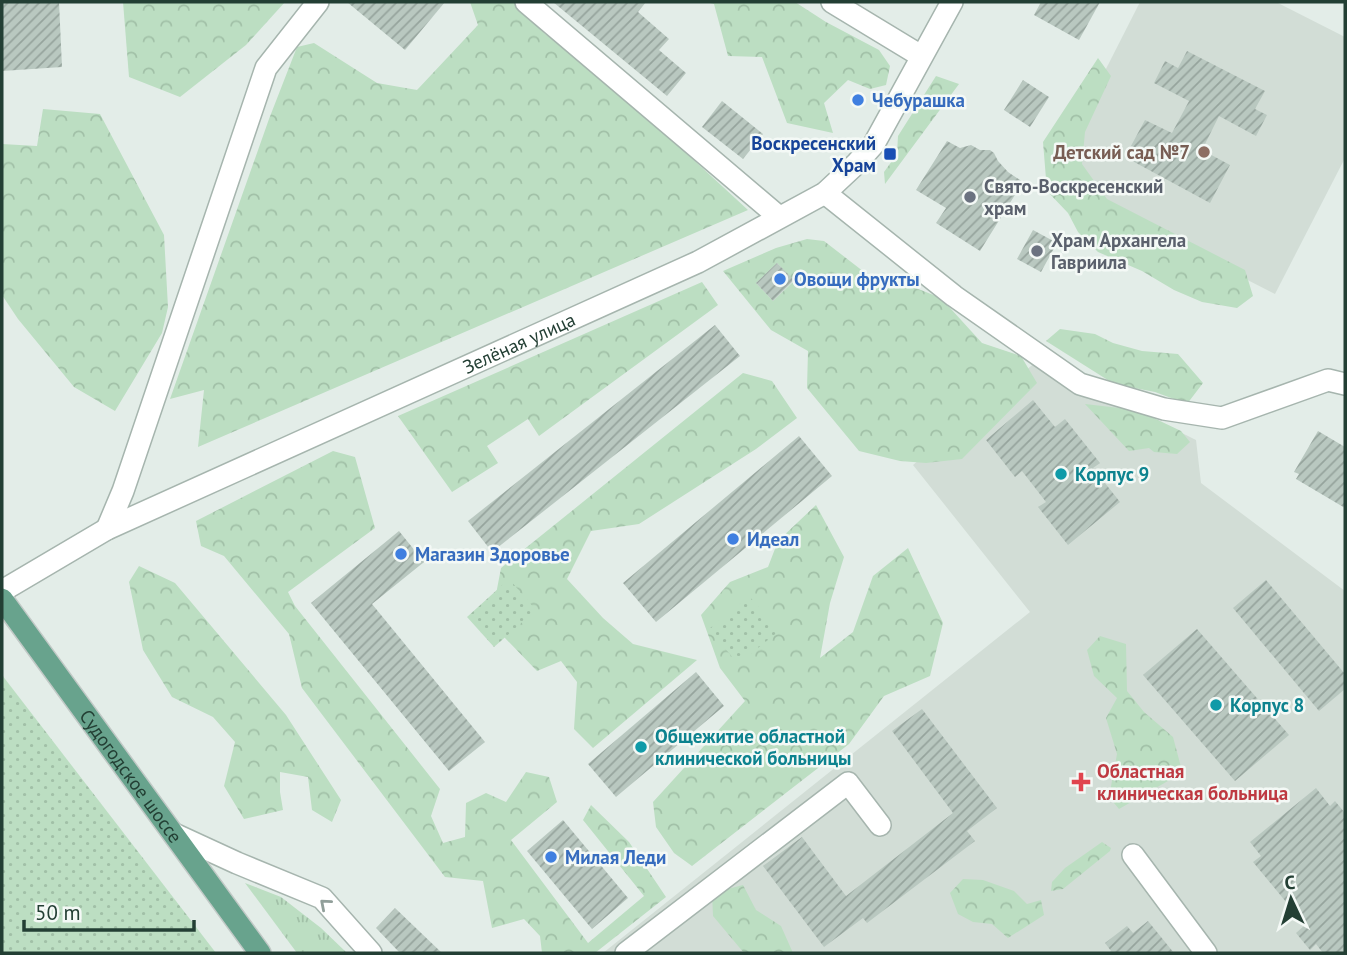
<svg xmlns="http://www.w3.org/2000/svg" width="1347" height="955" viewBox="0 0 1347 955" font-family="'PT Sans',sans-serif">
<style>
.built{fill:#d2ddd6}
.grass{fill:url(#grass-tufts)}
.forest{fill:url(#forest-crowns);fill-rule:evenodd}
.park{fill:url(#park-dots)}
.building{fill:url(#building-hatch)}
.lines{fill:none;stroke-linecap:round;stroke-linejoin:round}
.minor-casing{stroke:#a6b5ae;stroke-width:24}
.major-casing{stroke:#c1c9c6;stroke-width:24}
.minor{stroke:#fff;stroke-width:21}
.major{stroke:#68a38d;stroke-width:21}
.oneway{stroke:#919f9a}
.shop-dot{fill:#3f7fe0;stroke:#f4f9f6;stroke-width:2.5}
.education-dot{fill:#8d6e63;stroke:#f4f9f6;stroke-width:2.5}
.transit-dot{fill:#1a4fb4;stroke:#f4f9f6;stroke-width:2.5}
.worship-dot{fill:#6b7280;stroke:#f4f9f6;stroke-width:2.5}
.culture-dot{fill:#0f9aa8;stroke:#f4f9f6;stroke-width:2.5}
.health-dot{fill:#e0444e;stroke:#f4f9f6;stroke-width:2.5}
.labels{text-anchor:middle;stroke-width:5;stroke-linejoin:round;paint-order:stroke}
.shop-label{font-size:19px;font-weight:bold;fill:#366cbe;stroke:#f4f9f6;text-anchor:start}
.transit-label{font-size:19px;font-weight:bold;fill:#164399;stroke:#f4f9f6;text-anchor:end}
.education-label{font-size:19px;font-weight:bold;fill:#785e54;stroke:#f4f9f6;text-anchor:end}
.worship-label{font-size:19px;font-weight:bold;fill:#5b616d;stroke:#f4f9f6;text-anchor:start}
.street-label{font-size:19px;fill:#233f34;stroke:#f4f9f6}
.culture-label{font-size:19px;font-weight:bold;fill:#0d838f;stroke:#f4f9f6;text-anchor:start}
.health-label{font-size:19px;font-weight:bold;fill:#be3a42;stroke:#f4f9f6;text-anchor:start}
</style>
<defs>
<pattern id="grass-tufts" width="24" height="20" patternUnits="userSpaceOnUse" patternTransform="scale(1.75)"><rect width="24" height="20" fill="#bcdec2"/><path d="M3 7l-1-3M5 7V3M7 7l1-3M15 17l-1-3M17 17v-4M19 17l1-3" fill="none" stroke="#a1c0a7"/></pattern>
<pattern id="forest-crowns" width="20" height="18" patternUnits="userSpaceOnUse" patternTransform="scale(1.75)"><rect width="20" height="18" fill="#bcdec2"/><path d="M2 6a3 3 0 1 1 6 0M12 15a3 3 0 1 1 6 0" fill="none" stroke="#a1c0a7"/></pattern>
<pattern id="park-dots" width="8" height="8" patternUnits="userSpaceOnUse" patternTransform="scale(1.75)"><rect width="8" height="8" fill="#bcdec2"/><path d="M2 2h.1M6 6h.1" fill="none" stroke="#a1c0a7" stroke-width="1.8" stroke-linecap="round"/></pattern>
<pattern id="building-hatch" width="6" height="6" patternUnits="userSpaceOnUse" patternTransform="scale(1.75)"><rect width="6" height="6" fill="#b9c8c0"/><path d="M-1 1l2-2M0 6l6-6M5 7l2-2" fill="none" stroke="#96a49d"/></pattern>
</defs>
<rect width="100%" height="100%" fill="#e3ede8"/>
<g class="built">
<path d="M 1140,2 L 1276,2 L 1345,37 L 1345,158 L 1275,294 L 1050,179 Z"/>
<path d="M 1037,361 L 1196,440 L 1201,483 L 1345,591 L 1345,953 L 603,953 L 1030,612 L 913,465 Z"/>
</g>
<path class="grass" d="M 245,883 L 281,897 L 321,928 L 347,953 L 297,953 Z"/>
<g class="forest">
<path d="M 123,2 L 285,2 L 246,45 L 180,97 L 129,77 Z"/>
<path d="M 470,2 L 515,2 L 544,33 L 622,94 L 748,210 L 198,447 L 204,390 L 170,399 L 269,119 L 297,47 L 314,43 L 377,83 L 417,90 L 478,25 Z"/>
<path d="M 706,2 L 795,2 L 826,22 L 879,50 L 890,66 L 886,85 L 870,89 L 848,80 L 824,103 L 833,133 L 787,123 L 762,57 L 728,56 L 714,4 Z"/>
<path d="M 1098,58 L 1111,76 L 1085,132 L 1082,164 L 1107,199 L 1245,270 L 1253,296 L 1237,308 L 1202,302 L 1174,290 L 1142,271 L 1098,252 L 1078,232 L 1068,213 L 1047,191 L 1043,142 Z"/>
<path d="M 936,76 L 959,84 L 885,184 L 884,172 L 897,154 L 898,136 Z"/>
<path d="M 43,109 L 100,114 L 164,235 L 168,307 L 162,333 L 115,411 L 74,387 L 18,319 L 2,295 L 2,144 L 37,146 Z"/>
<path d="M 807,239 L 824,241 L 868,275 L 898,281 L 941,298 L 982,343 L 1021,356 L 1037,383 L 962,459 L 926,463 L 900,461 L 859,451 L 807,388 L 808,351 L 771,330 L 723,271 L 776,248 ZM 777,263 L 794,281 L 773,301 L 756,283 Z"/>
<path d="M 702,282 L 718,305 L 539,436 L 528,419 L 487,446 L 498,463 L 452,492 L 398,416 Z"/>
<path d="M 1060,329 L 1095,334 L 1113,343 L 1142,351 L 1178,354 L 1203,383 L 1187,404 L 1155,392 L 1114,384 L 1046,341 Z"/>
<path d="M 743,373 L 772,381 L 797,418 L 756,449 L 639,524 L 591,531 L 567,579 L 603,618 L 633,644 L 697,660 L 593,748 L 574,729 L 577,682 L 561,661 L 537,671 L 505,638 L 493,610 L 501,568 Z"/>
<path d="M 1085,404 L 1137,410 L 1181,431 L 1190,442 L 1177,454 L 1154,452 L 1149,448 L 1129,451 Z"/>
<path d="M 333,451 L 355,457 L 375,528 L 288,592 L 295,606 L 440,789 L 431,816 L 443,843 L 465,837 L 466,803 L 486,793 L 506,802 L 526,772 L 549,777 L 557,802 L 511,840 L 588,943 L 644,896 L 583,820 L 591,805 L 629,842 L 666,897 L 595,953 L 542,953 L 540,936 L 524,919 L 492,928 L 483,881 L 445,877 L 302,688 L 289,634 L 224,556 L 201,546 L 196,521 Z"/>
<path d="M 816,505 L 844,557 L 830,603 L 820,658 L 853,632 L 873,576 L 908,548 L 943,623 L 930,676 L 884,696 L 849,744 L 692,866 L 674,853 L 656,827 L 653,802 L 745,701 L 720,668 L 701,615 L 730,582 L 768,567 L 778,541 Z"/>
<path d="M 139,566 L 175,583 L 286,715 L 341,800 L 332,822 L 312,810 L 308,777 L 280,772 L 280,792 L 283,810 L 244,819 L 224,786 L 235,742 L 213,717 L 172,697 L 143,650 L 129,582 Z"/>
<path d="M 1100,636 L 1126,644 L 1127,691 L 1144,712 L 1173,737 L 1181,767 L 1175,777 L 1119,809 L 1109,797 L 1117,754 L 1106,718 L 1117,698 L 1094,676 L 1087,650 Z"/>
<path d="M 1102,842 L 1111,848 L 1110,851 L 1063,889 L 1051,891 L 1052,882 L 1065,868 Z"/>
<path d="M 963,879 L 983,880 L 1014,891 L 1027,904 L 1041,900 L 1044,915 L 1008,938 L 992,924 L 973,922 L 958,914 L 950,893 Z"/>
<path d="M 743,885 L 756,910 L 781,926 L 793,953 L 744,953 L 713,916 L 712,893 Z"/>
</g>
<g class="park">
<path d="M 509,579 L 536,610 L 494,647 L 467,617 Z"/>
<path d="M 749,596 L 779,631 L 738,664 L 709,629 Z"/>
<path d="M 2,675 L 216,953 L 2,953 Z"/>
</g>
<g class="building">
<path d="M 2,2 L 59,2 L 62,67 L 2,71 Z"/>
<path d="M 347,2 L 445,2 L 405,50 Z"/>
<path d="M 553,2 L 646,2 L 638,12 L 669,39 L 659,50 L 686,73 L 667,96 Z"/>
<path d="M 1041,2 L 1100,2 L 1079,40 L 1034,15 Z"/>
<path d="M 1187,51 L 1265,91 L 1255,109 L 1267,115 L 1256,136 L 1219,116 L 1202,150 L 1230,165 L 1210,203 L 1125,157 L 1145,120 L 1172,133 L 1189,101 L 1154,83 L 1165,61 L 1178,68 Z"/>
<path d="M 1023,80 L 1049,97 L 1030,127 L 1004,110 Z"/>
<path d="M 722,101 L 763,134 L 743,159 L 702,127 Z"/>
<path d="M 947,141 L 960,148 L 971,145 L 980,150 L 990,150 L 994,153 L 998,161 L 1008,172 L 1023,182 L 980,251 L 936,223 L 946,208 L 916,190 Z"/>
<path d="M 1033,230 L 1057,243 L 1041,272 L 1017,259 Z"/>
<path d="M 777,263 L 794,280 L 773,301 L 756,283 Z"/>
<path d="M 715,325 L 740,356 L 492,552 L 468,521 Z"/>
<path d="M 1033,400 L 1055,427 L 1065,419 L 1100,463 L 1093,468 L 1120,502 L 1068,545 L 1038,507 L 1046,502 L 1022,471 L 1015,477 L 986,440 Z"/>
<path d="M 1318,431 L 1345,447 L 1345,508 L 1296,479 L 1299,474 L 1294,472 Z"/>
<path d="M 799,436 L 832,476 L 656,622 L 623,583 Z"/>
<path d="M 399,531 L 424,562 L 372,604 L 485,742 L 449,771 L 311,603 Z"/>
<path d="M 1266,580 L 1345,674 L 1345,689 L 1319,711 L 1233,608 Z"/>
<path d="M 1197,629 L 1289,735 L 1235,781 L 1143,675 Z"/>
<path d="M 696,672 L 724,706 L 616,797 L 588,764 Z"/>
<path d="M 922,709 L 997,808 L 967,831 L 975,841 L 867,923 L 863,918 L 824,947 L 763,866 L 802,837 L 846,896 L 953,813 L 892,731 Z"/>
<path d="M 1316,788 L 1330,806 L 1335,801 L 1345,813 L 1345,953 L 1323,953 L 1316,944 L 1310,950 L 1296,933 L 1305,925 L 1253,862 L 1261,856 L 1250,842 Z"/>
<path d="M 563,820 L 628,898 L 592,929 L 527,851 Z"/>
<path d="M 395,908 L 442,953 L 400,953 L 376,928 Z"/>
<path d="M 1148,921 L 1174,953 L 1109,953 L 1111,951 L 1105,943 L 1127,926 L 1133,933 Z"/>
</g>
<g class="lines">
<g class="minor-casing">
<g id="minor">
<path d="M 526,2 L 779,217"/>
<path d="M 832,2 L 921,56"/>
<path d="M 825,193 L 954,296 L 1080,384 L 1164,409 L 1222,418 L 1328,380 L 1345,384"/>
<path d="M 107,529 L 123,491 L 266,68 L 318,2"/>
<path id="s1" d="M 2,591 L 107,529 L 698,262 L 825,193 L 856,164 L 874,144 L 952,2"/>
<path d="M 174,834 L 237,863 L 322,898 L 371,953"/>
<path d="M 1133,855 L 1206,953"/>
<path d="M 626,953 L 848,783 L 880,825"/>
</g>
</g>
<g class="major-casing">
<g id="major">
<path id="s2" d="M 2,599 L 260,953"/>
</g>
</g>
<use href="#minor" class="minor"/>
<use href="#major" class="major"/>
</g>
<defs><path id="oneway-chevron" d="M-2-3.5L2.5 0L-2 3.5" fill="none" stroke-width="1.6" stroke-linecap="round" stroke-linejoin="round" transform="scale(1.75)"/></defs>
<use class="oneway" href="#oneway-chevron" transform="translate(325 904) rotate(-139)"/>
<g class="shop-dot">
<circle cx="858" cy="100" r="7"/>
<circle cx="780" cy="279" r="7"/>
<circle cx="733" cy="539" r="7"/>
<circle cx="401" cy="554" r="7"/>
<circle cx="551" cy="857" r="7"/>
</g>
<circle class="education-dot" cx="1204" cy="152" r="7"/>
<rect class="transit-dot" x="883" y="147" width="14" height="14" rx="3.5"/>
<g class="worship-dot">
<circle cx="970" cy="197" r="7"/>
<circle cx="1037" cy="251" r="7"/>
</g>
<g class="culture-dot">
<circle cx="1061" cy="474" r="7"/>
<circle cx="1216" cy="705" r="7"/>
<circle cx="641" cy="747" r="7"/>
</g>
<path class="health-dot" d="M1077.5 771.5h7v7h7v7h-7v7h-7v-7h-7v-7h7z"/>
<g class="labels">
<g class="shop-label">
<text x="872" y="107">Чебурашка</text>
<text x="794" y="286">Овощи фрукты</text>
<text x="747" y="546">Идеал</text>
<text x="415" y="561">Магазин Здоровье</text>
<text x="565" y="864">Милая Леди</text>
</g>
<g class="transit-label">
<text x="876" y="150">Воскресенский<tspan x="876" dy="22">Храм</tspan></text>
</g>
<g class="education-label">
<text x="1190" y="159">Детский сад №7</text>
</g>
<g class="worship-label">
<text x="984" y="193">Свято-Воскресенский<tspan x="984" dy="22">храм</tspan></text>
<text x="1051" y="247">Храм Архангела<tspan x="1051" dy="22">Гавриила</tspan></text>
</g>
<g class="street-label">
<text dy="7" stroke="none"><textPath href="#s1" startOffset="574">Зелёная улица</textPath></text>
<text dy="7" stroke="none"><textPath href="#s2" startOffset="219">Судогодское шоссе</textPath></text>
</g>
<g class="culture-label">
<text x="1075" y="481">Корпус 9</text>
<text x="1230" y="712">Корпус 8</text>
<text x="655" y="743">Общежитие областной<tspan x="655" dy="22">клинической больницы</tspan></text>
</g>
<g class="health-label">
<text x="1097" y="778">Областная<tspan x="1097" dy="22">клиническая больница</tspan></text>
</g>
</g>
<rect width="1347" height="955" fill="none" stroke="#233f34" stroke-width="7"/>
<g transform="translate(1291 899) rotate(356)" stroke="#f4f9f6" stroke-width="5" paint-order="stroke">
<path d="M0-5L12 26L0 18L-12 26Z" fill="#233f34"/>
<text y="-10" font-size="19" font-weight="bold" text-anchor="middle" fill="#233f34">С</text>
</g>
<path d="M24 920v10h170v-10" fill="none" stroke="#233f34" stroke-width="3.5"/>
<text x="35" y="920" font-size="21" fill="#233f34" stroke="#f4f9f6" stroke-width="5" paint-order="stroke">50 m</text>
</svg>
